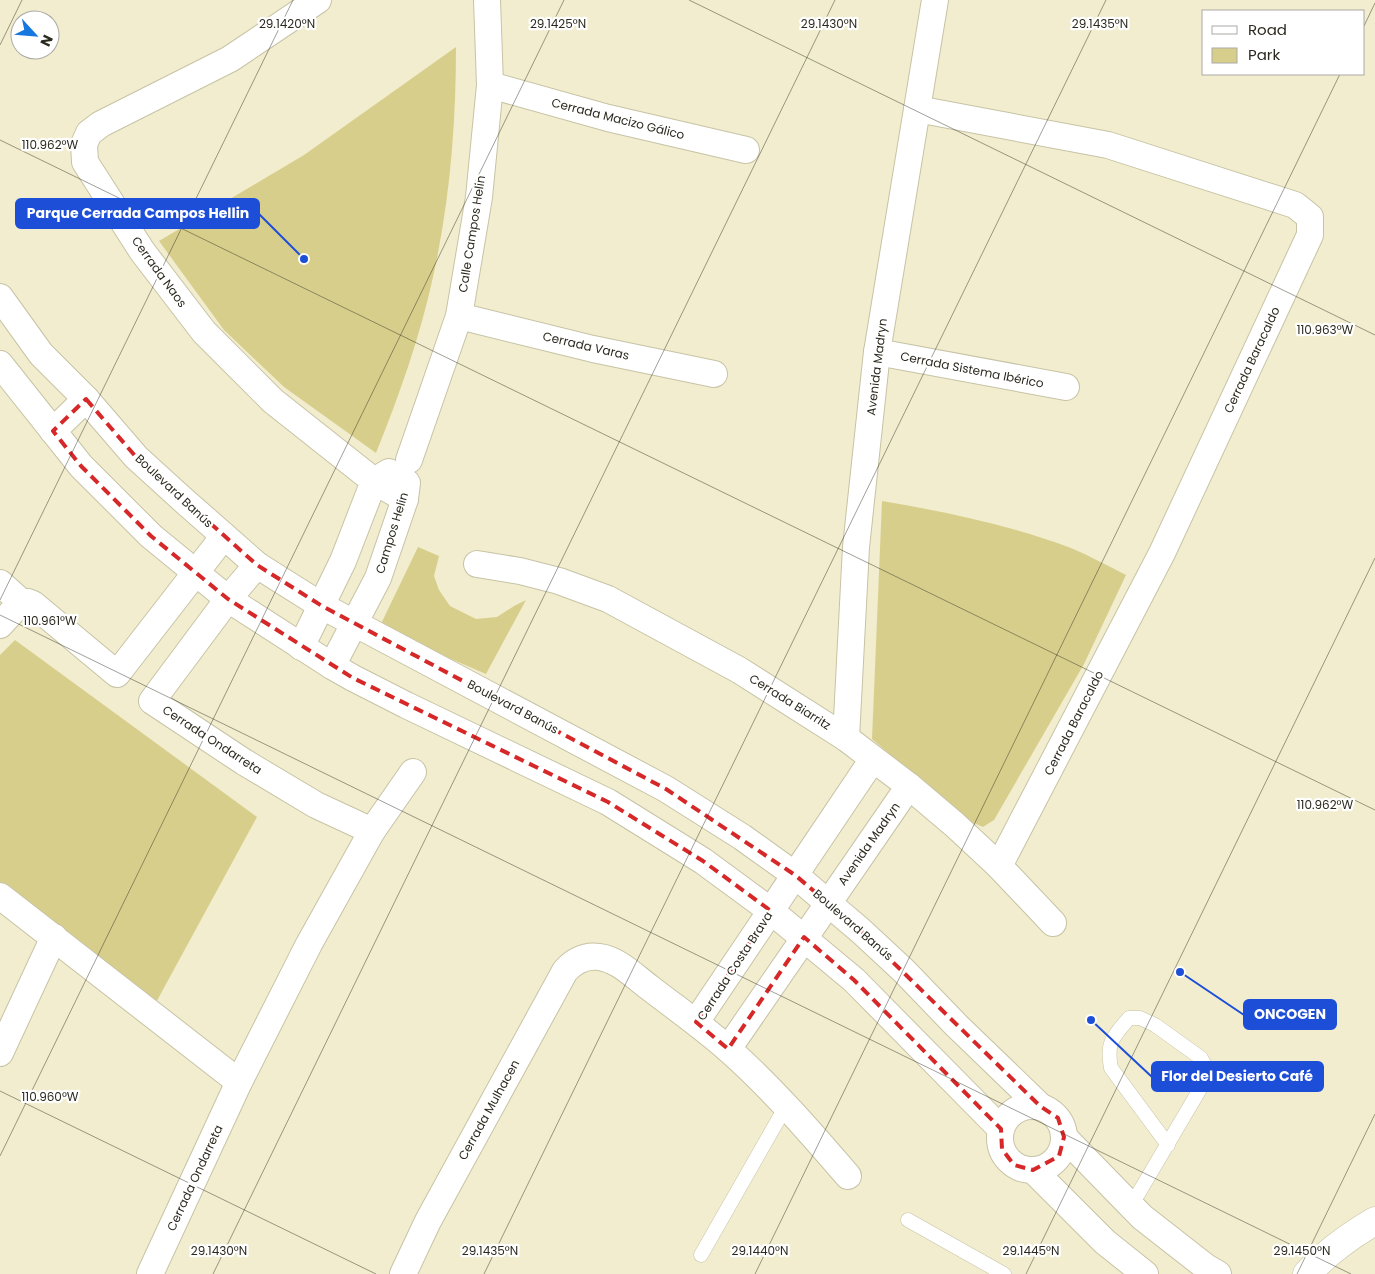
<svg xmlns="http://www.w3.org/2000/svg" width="1375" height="1274" viewBox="0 0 1375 1274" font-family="Poppins,sans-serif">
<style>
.green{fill:#d8ce8c}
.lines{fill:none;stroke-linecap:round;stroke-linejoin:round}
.lane-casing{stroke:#c7c3a5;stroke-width:15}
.street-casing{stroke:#c7c3a5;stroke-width:28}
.primary-casing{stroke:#c7c3a5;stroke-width:29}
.lane{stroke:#fff;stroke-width:14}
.street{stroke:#fff;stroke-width:26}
.primary{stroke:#fff;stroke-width:28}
.marked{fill:none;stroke:#d62828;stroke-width:4;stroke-dasharray:10 6;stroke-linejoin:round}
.ticks{fill:none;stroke:#2c2a1f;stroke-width:1;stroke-opacity:0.45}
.labels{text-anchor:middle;stroke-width:4.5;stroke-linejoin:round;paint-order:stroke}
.street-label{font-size:12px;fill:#2c2a1f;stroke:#fff}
.ticks-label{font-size:12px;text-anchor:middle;fill:#2c2a1f;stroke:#fff;stroke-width:4.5;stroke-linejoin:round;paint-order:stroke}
.leader{fill:none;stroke:#1d4ed8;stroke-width:2}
.callout-dot{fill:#1d4ed8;stroke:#fff;stroke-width:2}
.callout{fill:#1d4ed8;stroke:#1d4ed8;stroke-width:2}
.callout-label{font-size:14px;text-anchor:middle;font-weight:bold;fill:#fff}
</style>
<rect width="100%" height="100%" fill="#f1edce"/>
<g class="green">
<path d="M 456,47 C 456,124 450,201 433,277 C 420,337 399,396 376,453 L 284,387 L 224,330 L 159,241 L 304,155 Z"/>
<path d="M 882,501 C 946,512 1010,525 1071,548 C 1090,556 1108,566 1126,575 L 1084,664 L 994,820 L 983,827 L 967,820 L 872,739 Z"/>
<path d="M 418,547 L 439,556 L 434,576 L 439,590 L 450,606 L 476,619 L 497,617 L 514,606 L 526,600 L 486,674 L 379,628 Z"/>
<path d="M 15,640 L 257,817 L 153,1008 L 0,890 L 0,655 Z"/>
</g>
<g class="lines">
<g class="lane-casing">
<g id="lane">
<path d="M 1131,1206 L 1206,1079 L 1207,1069 L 1201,1058 L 1155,1025 L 1140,1018 L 1129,1018 C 1113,1037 1106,1042 1111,1068 L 1168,1145"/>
<path d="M 908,1220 L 1004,1274"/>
<path d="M 701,1255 L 786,1106"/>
</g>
</g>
<g class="street-casing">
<g id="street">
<path d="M 318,0 L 230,59 L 101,124 L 89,133 L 84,144 L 85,162 L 142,251 L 204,332 L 273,401 L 374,481 L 405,499"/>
<path d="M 490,85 L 608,118 L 746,150"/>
<path d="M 917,109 L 1108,145 L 1295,205 L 1310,217 L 1310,235 L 1162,553 L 999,866"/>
<path d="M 0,297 L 41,354 L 86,399 L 136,457 L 181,498 L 257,565 L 322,606 L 666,789 L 742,837 L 795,875 L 861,931 L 904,971 L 957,1026 L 1040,1106"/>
<path d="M 459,316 L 593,349 L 714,374"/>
<path d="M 877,352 L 1066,387"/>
<path d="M 0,364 L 81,466 L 151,536 L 228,599 L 332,666 L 353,678 L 406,705 L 608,802 L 703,861 L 771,911 L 854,980 L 1001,1129"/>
<path d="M 53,431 L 86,399"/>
<path d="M 409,460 L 459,316 L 479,197 L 490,85 L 487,0"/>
<path d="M 477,564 L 520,571 L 559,581 L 608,599 L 739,670 L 846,738 L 909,786 L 955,825 L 999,866 L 1053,923"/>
<path d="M 257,565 L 228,599 L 152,701 L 244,762 L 316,805 L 372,831"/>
<path d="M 0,583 L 21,602 L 28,602 L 33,604 L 117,674 L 224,536"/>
<path d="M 0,625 L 21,602"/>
<path d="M 301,647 L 343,561 L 374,481 L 389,472"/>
<path d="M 332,666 L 378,578 L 405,499 L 407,483"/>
<path d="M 846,738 L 856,547 L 877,352 L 935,0"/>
<path d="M 0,896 L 239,1082"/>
<path d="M 696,1022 L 873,759"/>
<path d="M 728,1049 L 909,786"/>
<path d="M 0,1053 L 54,937"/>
<circle cx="1032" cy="1138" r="32"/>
<path d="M 1064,1137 L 1142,1217 L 1206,1267 L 1218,1274"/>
<path d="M 1033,1170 L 1105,1242 L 1145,1274"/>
<path d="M 150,1274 L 239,1082 L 309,944 L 372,831 L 413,772"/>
<path d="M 403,1274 L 428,1221 L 565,971 C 574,961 585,955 599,957 C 618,959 635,977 650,988 C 676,1008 703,1027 728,1049 C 772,1088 810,1132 848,1176"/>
</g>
</g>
<g class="primary-casing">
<path id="primary" d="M 1307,1274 C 1326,1253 1351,1235 1375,1221"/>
</g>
<use href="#lane" class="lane"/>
<use href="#street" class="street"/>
<use href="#primary" class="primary"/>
</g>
<path class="marked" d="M 86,399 L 136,457 L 257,565 L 322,606 L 666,789 L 795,875 L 861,931 L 1040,1106 L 1058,1118 L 1064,1137 L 1059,1156 L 1033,1170 L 1014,1165 L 1002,1149 L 1001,1129 L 854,980 L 804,937 L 728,1049 L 696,1022 L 771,911 L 703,861 L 608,802 L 353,678 L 228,599 L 151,536 L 81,466 L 53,431 Z"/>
<path class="ticks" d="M 689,0 L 1375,335M 1364,26 L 1375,3M 0,45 L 22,0M 0,140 L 1375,810M 0,600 L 293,0M 0,615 L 1351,1274M 0,1091 L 376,1274M 0,1156 L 564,0M 213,1274 L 835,0M 484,1274 L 1106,0M 755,1274 L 1340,74M 1026,1274 L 1375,558M 1297,1274 L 1375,1114"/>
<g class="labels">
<g class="street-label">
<text transform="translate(618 119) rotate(14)" y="4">Cerrada Macizo Gálico</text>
<text transform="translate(472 234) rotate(-81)" y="4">Calle Campos Helin</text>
<text transform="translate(159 272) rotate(54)" y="4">Cerrada Naos</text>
<text transform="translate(586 346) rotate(13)" y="4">Cerrada Varas</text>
<text transform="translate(1252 360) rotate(-65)" y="4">Cerrada Baracaldo</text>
<text transform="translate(877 367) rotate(-83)" y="4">Avenida Madryn</text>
<text transform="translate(972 370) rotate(11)" y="4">Cerrada Sistema Ibérico</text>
<text transform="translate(174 491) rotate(43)" y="4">Boulevard Banús</text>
<text transform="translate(392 533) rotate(-73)" y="4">Campos Helin</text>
<text transform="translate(790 702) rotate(32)" y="4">Cerrada Biarritz</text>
<text transform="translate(513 707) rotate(28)" y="4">Boulevard Banús</text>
<text transform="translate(1074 723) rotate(-63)" y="4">Cerrada Baracaldo</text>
<text transform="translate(212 740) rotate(33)" y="4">Cerrada Ondarreta</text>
<text transform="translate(869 844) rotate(-55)" y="4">Avenida Madryn</text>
<text transform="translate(853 925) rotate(41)" y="4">Boulevard Banús</text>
<text transform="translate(735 966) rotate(-57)" y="4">Cerrada Costa Brava</text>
<text transform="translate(489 1110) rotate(-61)" y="4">Cerrada Mulhacen</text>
<text transform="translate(195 1178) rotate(-65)" y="4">Cerrada Ondarreta</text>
</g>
</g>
<g class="ticks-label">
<text x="287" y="28">29.1420°N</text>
<text x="558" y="28">29.1425°N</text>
<text x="829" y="28">29.1430°N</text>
<text x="1100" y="28">29.1435°N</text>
<text x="50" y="149">110.962°W</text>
<text x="1325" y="334">110.963°W</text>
<text x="50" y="625">110.961°W</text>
<text x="1325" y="809">110.962°W</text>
<text x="50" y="1101">110.960°W</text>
<text x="219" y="1255">29.1430°N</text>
<text x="490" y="1255">29.1435°N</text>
<text x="760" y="1255">29.1440°N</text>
<text x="1031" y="1255">29.1445°N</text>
<text x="1302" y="1255">29.1450°N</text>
</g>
<path class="leader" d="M304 259L259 214M1180 972L1244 1015M1091 1020L1152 1077"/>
<g class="callout-dot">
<circle cx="304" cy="259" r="5"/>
<circle cx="1180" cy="972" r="5"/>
<circle cx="1091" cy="1020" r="5"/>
</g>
<g class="callout">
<rect x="16" y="199" width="243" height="29" rx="5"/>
<rect x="1244" y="1000" width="92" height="29" rx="5"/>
<rect x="1152" y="1062" width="171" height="29" rx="5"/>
</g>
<g class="callout-label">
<text x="138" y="218">Parque Cerrada Campos Hellin</text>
<text x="1290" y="1019">ONCOGEN</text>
<text x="1237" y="1081">Flor del Desierto Café</text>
</g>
<rect x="1202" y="10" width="162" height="65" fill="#ffffff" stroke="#abaaa5"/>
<rect x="1212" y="26" width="25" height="8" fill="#ffffff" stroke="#abaaa5"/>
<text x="1248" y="35" font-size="15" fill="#2c2a1f">Road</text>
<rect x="1212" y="48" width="25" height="15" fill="#d8ce8c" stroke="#abaaa5"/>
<text x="1248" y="60" font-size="15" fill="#2c2a1f">Park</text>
<g transform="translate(35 35) rotate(116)"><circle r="24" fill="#ffffff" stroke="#abaaa5"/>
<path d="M0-4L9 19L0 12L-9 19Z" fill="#1777e0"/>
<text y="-8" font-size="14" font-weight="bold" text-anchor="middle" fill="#2c2a1f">N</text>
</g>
</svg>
